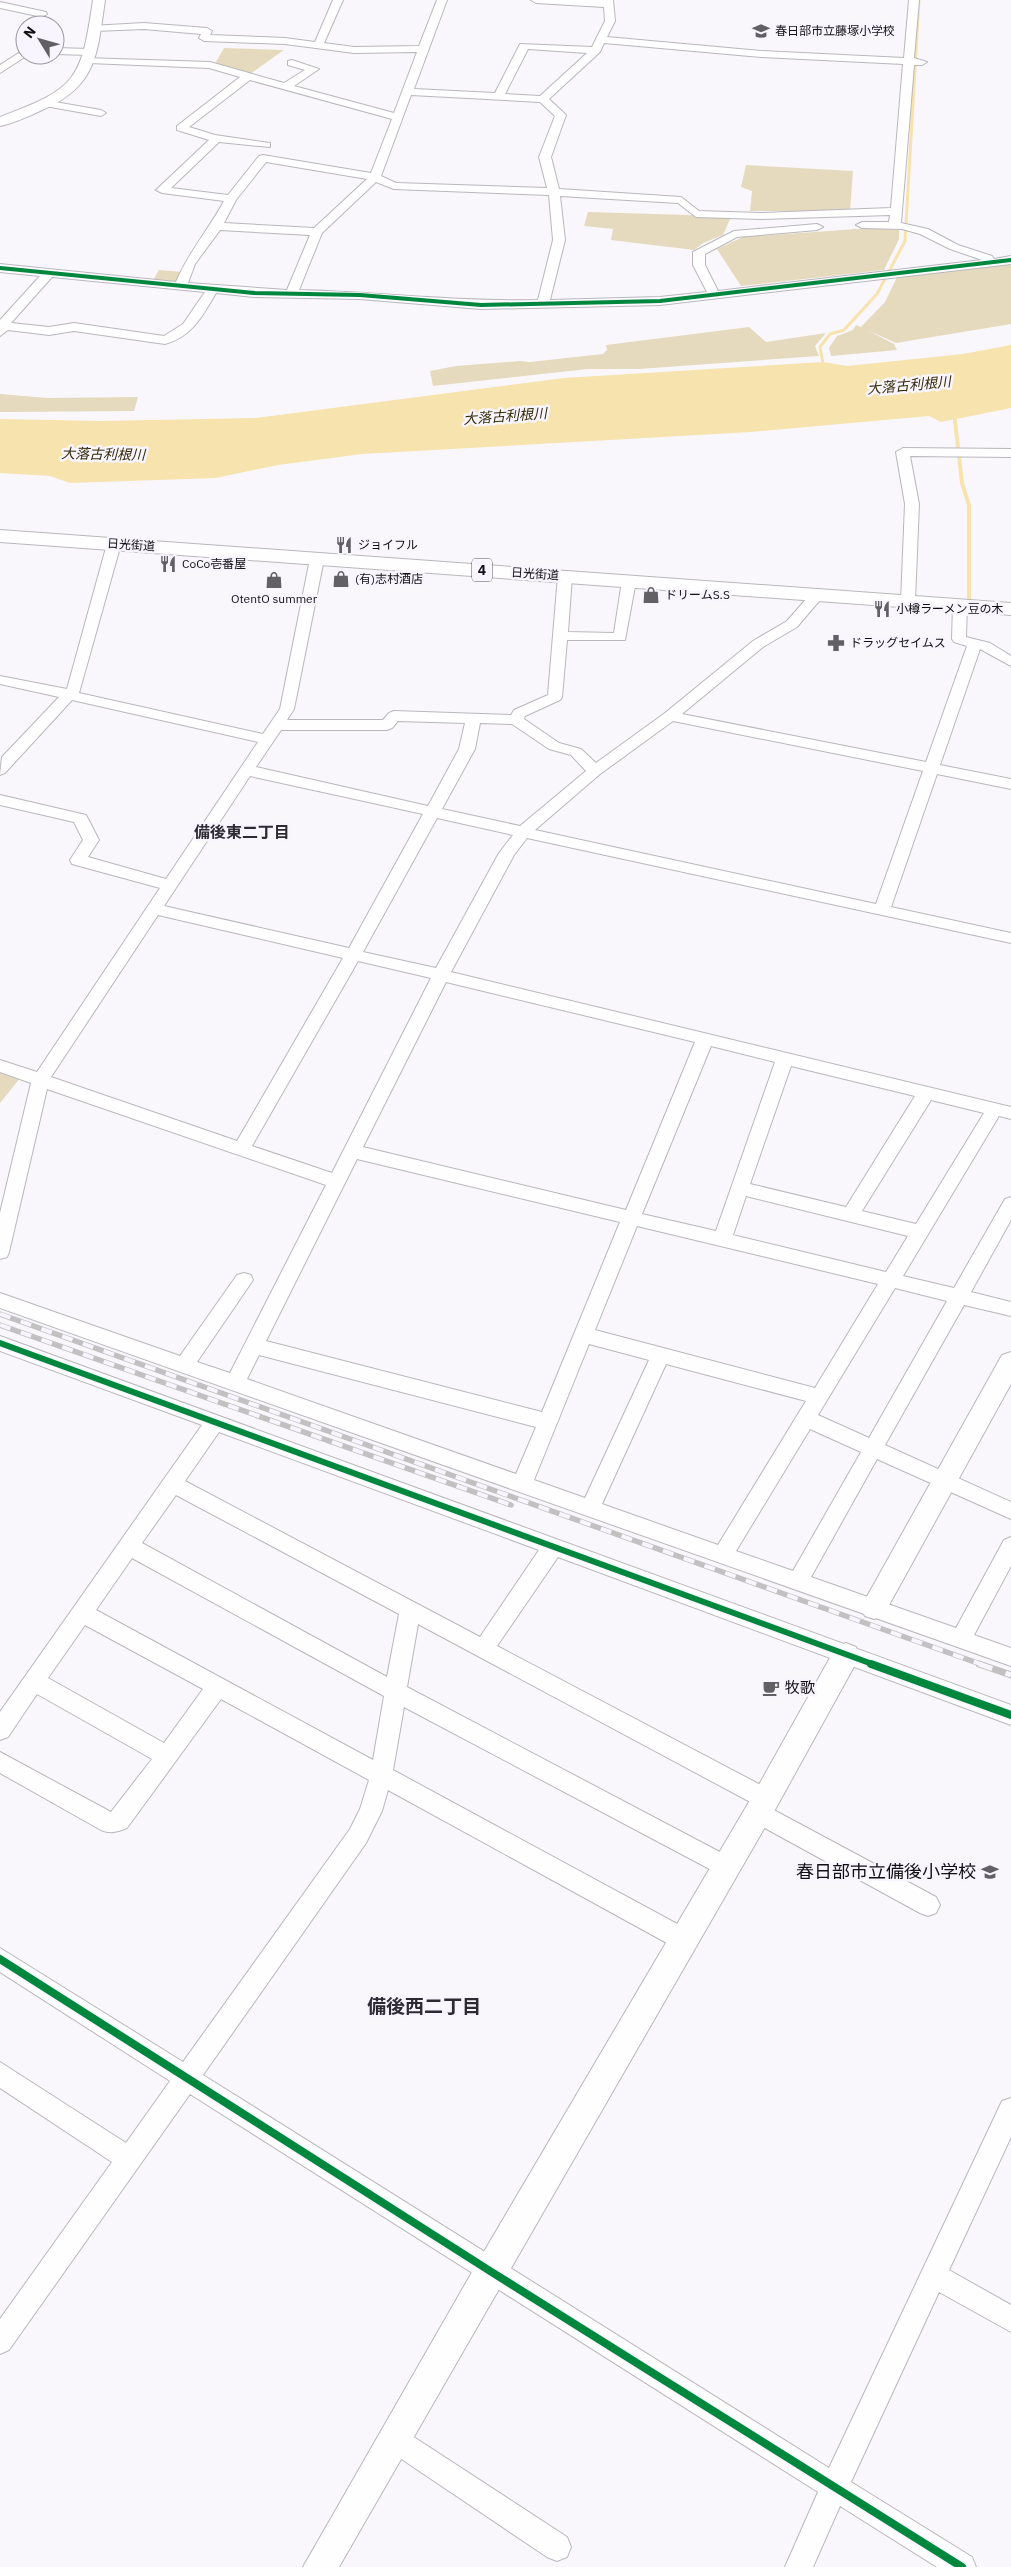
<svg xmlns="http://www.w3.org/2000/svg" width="1011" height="2567" viewBox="0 0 1011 2567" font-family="'IBM Plex Sans','Noto Sans JP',sans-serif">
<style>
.green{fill:#e5dabd}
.water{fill:#f6e3ad}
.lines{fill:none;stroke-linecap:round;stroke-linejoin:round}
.stream-far1{stroke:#f6e3ad;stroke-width:3}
.stream{stroke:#f6e3ad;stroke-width:4}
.minor-casing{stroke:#b9b7bb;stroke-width:2}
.tertiary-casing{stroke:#b9b7bb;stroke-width:2}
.trunk-casing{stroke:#b9b7bb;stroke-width:2}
.minor{fill:#fefeff;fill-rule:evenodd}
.tertiary{fill:#fefeff;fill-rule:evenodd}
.trunk{fill:#fefeff;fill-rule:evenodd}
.rail-far1-casing{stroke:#c1c1c1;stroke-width:5.5}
.rail-casing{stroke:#c1c1c1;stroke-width:7}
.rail-far1{stroke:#f8f5fe;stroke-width:4;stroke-dasharray:11;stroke-linecap:butt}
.rail{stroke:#f8f5fe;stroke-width:5;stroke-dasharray:14;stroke-linecap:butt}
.cycleway-far2-casing{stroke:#f8f5fe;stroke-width:5.5}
.cycleway-far1-casing{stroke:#f8f5fe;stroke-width:9}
.cycleway-casing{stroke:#f8f5fe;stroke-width:11}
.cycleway-far2{stroke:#00873e;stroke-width:4}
.cycleway-far1{stroke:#00873e;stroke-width:6}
.cycleway{stroke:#00873e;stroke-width:8}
.labels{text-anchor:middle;stroke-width:5;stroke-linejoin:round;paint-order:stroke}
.far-poi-label{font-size:12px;fill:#100f12;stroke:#f8f5fe;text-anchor:start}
.far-street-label{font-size:12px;fill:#100f12;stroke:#f8f5fe}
.far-water-label{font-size:14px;font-style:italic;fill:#352a06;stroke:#f8f5fe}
.shield{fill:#f8f5fe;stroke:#565459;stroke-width:1}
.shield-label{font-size:14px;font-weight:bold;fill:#100f12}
.poi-label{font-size:15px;fill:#100f12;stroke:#f8f5fe;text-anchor:start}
.neighbourhood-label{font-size:16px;font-weight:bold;fill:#2d2b32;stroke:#f8f5fe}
.near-poi-label{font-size:18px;fill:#100f12;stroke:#f8f5fe;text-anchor:end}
.near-neighbourhood-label{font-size:19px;font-weight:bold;fill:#2d2b32;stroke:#f8f5fe}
</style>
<rect width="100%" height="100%" fill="#f9f7fc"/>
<g class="green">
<path d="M 224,48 L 284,50 L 250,74 L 217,64 L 216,62 Z"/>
<path d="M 746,165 L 853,171 L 850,211 L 750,211 L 752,191 L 741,187 Z"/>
<path d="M 588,212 L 722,216 L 730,219 L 723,235 L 703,243 L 694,250 L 611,240 L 613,229 L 584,226 Z"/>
<path d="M 870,228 L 899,230 L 899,239 L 884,270 L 741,286 L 717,249 L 743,237 Z"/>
<path d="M 1011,263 L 1011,324 L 896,343 L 867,330 L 894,344 L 897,350 L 831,356 L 829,348 L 837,336 L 853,330 L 856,325 L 861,327 L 885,302 L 898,275 Z"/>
<path d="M 159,270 L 183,272 L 178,283 L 152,282 Z"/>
<path d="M 749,327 L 766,342 L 826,333 L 815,346 L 819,356 L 639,369 L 588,369 L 433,386 L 430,371 L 456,366 L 520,361 L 530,362 L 603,354 L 607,350 L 606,345 Z"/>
<path d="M 0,394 L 47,398 L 138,397 L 134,411 L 12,412 L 0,412 Z"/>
<path d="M 0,1070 L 21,1077 L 0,1103 Z"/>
</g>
<path class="water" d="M 1011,345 L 1011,408 L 941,422 L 929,416 L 751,432 L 362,454 L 278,465 L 216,478 L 70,483 L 50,476 L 0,473 L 0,419 L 101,421 L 256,418 L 564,378 L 823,362 L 847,366 L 963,354 Z"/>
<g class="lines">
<g class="stream-far1">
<path d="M 824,369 L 820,347 L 830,334 L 844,330 L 877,294 L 905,241 L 919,0"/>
<path d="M 954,413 L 955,422"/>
</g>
<path class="stream" d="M 955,421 L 962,483 L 969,505 L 969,614"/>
<g class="minor-casing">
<g id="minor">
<path d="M 333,0 L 343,0 L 324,43 L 354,47 L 419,46 L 437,0 L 447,0 L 414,89 L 495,93 L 520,44 L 592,47 L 605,21 L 604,7 L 536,3 L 531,0 L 613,0 L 615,21 L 607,37 L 761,51 L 904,58 L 909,0 L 919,0 L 914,58 L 927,62 L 922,65 L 914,65 L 901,223 L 928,229 L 958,245 L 992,256 L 994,259 L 1011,256 L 1011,264 L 660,305 L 481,309 L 360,299 L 254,297 L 216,293 C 203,315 192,337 165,344 L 74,331 L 49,335 L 8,330 L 0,336 L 0,320 L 40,276 L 0,272 L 0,264 L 176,282 C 188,253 209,229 224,201 L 162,193 L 156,190 L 209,140 L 177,130 L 177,126 L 240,77 L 209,68 L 89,63 L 85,62 L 85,58 L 210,62 L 284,83 L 305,70 L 288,65 L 288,61 L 292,60 L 319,69 L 294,86 L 394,113 L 417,52 L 354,53 L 285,44 L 204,41 L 199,38 L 201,34 L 144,29 L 95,31 L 91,30 L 91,26 L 144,23 L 207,28 L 212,31 L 210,35 L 285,38 L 315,42 ZM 604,43 L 761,57 L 903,64 L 891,208 L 761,213 L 699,211 L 681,197 L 559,189 L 551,157 L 566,115 L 549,99 L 600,52 ZM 528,49 L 587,53 L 540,96 L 505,94 ZM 250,80 L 392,119 L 371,173 L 263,155 L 259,156 L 228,195 L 171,188 L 219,142 L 270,147 L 270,143 L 215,135 L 189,127 ZM 411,95 L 540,102 L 555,116 L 539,157 L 547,188 L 396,183 L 381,176 ZM 266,162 L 367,179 L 314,228 L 224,223 L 236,200 ZM 376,182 L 394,189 L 549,195 L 553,240 L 538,300 C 458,302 379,292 299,290 L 322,233 ZM 560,196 L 678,203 L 696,217 L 761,219 L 890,215 L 889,222 L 862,222 L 856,225 L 862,228 L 902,229 L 920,234 L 950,249 L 982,260 L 718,291 L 705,265 L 705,254 L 737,237 L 817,230 L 823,227 L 817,224 L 734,231 L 693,252 L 693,265 L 707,292 L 660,297 L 550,300 L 565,240 ZM 220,230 L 310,235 L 287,290 L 188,283 L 195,264 ZM 52,277 L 205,292 L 183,324 L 164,336 L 74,323 L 49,327 L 11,323 Z"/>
<path d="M 0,2 L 46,12 L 47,14 L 42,17 L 0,8 Z"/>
<path d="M 55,48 L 90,49 L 95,52 L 90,55 L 55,54 Z"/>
<path d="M 25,49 L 25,55 L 28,55 L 0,73 L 0,65 Z"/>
<path d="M 49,101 L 101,110 L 106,113 L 101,116 L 45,106 L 45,102 Z"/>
<path d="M 903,448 L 1011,449 L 1011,457 L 910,456 L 919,504 L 915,601 L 908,605 L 901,601 L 905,504 L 896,452 Z"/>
<path d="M 114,540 L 121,544 L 79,693 L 263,734 L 280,709 L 310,559 L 317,555 L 324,559 L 294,709 L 287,720 L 383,720 L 389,713 L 394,711 L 511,715 L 514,710 L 548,695 L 558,576 L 565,572 L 572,576 L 568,632 L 614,633 L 622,581 L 629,577 L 636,581 L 625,640 L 567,640 L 562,697 L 560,700 L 525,716 L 524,719 L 559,743 L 581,749 L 596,763 L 665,713 L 753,641 L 787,621 L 814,590 L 819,589 L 826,593 L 797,627 L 763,647 L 682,714 L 926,762 L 967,646 L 954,642 L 952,639 L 953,605 L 955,602 L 965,602 L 967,605 L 966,637 L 990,643 L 1011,656 L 1011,666 L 980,649 L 940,765 L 1011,779 L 1011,789 L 937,774 L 891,907 L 1011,933 L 1011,943 L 527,838 L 514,855 L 451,972 L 1011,1107 L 1011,1119 L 999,1116 L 903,1276 L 954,1288 L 1005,1199 L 1011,1197 L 1011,1220 L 971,1292 L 1011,1302 L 1011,1316 L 964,1305 L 885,1445 L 1011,1502 L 1011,1519 L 877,1459 L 811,1577 L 956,1628 L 1004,1540 L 1011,1537 L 1011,1566 L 974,1635 L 1011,1648 L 1011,1666 L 0,1308 L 0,1293 L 180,1356 L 237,1275 L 244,1273 L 251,1275 L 253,1280 L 197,1362 L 230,1373 L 326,1185 L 47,1089 L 9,1252 L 7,1257 L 0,1259 L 0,1213 L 31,1083 L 0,1072 L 0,1060 L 37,1072 L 160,888 L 72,864 L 70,860 L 83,840 L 74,822 L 0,805 L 0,795 L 86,815 L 99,840 L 88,857 L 166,879 L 258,742 L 72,700 L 5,773 L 0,775 L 2,757 L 59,697 L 0,684 L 0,676 L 67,689 L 107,544 ZM 398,721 L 465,723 L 459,749 L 428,806 L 256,767 L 281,730 L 387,730 L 392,728 ZM 673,721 L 923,771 L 876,904 L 535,830 L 600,774 ZM 480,723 L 512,724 L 549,749 L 571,755 L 586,771 L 520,826 L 442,809 L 475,749 ZM 250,776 L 423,814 L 349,948 L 164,906 ZM 437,818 L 513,835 L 499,853 L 436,968 L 363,952 ZM 158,915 L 343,958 L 237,1141 L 51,1077 ZM 358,961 L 431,978 L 332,1173 L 252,1146 ZM 446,982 L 695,1042 L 626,1210 L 363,1147 ZM 711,1046 L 775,1062 L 716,1231 L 642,1214 ZM 791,1066 L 915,1096 L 846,1207 L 750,1184 ZM 931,1100 L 984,1113 L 916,1224 L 862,1211 ZM 357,1159 L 620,1222 L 542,1412 L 266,1341 ZM 746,1196 L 908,1236 L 886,1272 L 733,1235 ZM 637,1226 L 878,1284 L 815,1388 L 595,1330 ZM 895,1288 L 947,1301 L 869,1438 L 818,1415 ZM 589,1344 L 649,1360 L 585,1498 L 534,1480 ZM 259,1355 L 536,1427 L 516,1474 L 247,1379 ZM 666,1364 L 806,1401 L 718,1545 L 602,1504 ZM 810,1429 L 861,1452 L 793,1571 L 736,1551 Z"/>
<path d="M 0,1336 L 1011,1705 L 1011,1725 L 558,1557 L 497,1646 L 774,1792 L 777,1799 L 774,1806 L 770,1808 L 936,1897 L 940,1905 L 936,1913 L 928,1916 L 920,1913 L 750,1820 L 747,1813 L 750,1806 L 754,1804 L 418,1624 L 407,1687 L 735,1860 L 738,1867 L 735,1874 L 727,1878 L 719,1874 L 404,1707 L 393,1770 L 692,1932 L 696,1940 L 692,1948 L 684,1951 L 676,1948 L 388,1790 L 382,1811 L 366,1843 L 203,2075 L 829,2468 L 1002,2101 L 1011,2098 L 1011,2137 L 949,2270 L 1011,2305 L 1011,2332 L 939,2292 L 851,2482 L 972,2557 L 976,2567 L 937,2567 L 840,2506 L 813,2567 L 785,2567 L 818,2492 L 190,2094 L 9,2350 L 0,2354 L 0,2319 L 112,2162 L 0,2088 L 0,2062 L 126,2143 L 170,2081 L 0,1972 L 0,1948 L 183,2062 L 350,1829 L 360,1809 L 369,1780 L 221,1699 L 127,1828 C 117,1832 111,1834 101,1830 L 0,1773 L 0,1752 L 111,1812 L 152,1759 L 37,1694 L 8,1737 L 0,1740 L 0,1712 L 202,1425 L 0,1351 ZM 219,1432 L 539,1550 L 480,1637 L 185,1481 ZM 176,1495 L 399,1614 L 387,1677 L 142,1543 ZM 132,1558 L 384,1696 L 373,1760 L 96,1610 ZM 85,1625 L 203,1689 L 164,1743 L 48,1678 Z"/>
<path d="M 394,2426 L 403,2430 L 567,2537 L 571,2547 L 567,2557 L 557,2561 L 547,2557 L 385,2448 L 381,2439 L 385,2430 Z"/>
</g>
</g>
<g class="tertiary-casing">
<g id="tertiary">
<path d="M 93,0 L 105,0 C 97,56 97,87 40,111 C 27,117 14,123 0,126 L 0,117 C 77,88 81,81 93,0 Z"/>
<path d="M 1011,1352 L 1011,1384 L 883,1616 L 874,1619 L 865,1616 L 861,1608 L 865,1600 L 1002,1355 Z"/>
<path d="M 846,1643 L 856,1647 L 859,1655 L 856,1663 L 776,1808 L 339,2567 L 303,2567 L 479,2260 L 756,1790 L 836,1647 Z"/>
</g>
</g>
<g class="trunk-casing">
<path id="trunk" d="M 0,530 L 1011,603 L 1011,615 L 0,542 Z"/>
</g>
<use href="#minor" class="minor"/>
<use href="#tertiary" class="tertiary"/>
<use href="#trunk" class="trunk"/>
<g class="rail-far1-casing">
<g id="rail-far1">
<path d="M 0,1314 L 983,1665"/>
<path d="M 0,1325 L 511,1505"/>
</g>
</g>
<g class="rail-casing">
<path id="rail" d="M 979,1664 L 1011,1675"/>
</g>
<use href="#rail-far1" class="rail-far1"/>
<use href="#rail" class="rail"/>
<g class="cycleway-far2-casing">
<path id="cycleway-far2" d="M 0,268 L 254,293 L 360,295 L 481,305 L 660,301 L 1011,260"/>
</g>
<g class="cycleway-far1-casing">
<path id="cycleway-far1" d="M 0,1343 L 875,1665"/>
</g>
<g class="cycleway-casing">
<g id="cycleway">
<path d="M 871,1664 L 1011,1715"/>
<path d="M 0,1959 L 490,2271 L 962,2567"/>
</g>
</g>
<use href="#cycleway-far2" class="cycleway-far2"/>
<use href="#cycleway-far1" class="cycleway-far1"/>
<use href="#cycleway" class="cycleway"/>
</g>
<defs>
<g id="school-bare" transform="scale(1.35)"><path d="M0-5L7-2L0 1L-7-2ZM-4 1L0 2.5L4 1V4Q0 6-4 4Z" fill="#626064" stroke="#f8f5fe" stroke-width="2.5" paint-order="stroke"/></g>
<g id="restaurant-bare" transform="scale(1.35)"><path d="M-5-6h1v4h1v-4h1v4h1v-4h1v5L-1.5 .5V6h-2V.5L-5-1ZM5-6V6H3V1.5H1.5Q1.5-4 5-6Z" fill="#626064" stroke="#f8f5fe" stroke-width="2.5" paint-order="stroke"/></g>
<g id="shop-bare" transform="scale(1.35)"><path d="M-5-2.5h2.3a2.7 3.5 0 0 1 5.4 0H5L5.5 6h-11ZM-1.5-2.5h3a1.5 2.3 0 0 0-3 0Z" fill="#626064" stroke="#f8f5fe" stroke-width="2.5" paint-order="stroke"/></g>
<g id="pharmacy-bare" transform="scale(1.35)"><path d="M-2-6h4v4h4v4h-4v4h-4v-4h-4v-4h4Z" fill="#626064" stroke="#f8f5fe" stroke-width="2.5" paint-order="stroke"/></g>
<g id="cafe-bare" transform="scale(1.35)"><path d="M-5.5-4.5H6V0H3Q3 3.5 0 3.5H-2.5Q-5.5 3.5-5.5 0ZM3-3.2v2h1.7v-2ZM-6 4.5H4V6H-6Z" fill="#626064" stroke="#f8f5fe" stroke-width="2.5" paint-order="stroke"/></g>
</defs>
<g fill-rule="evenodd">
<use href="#school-bare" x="761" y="31"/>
<use href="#restaurant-bare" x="344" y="545"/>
<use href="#restaurant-bare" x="168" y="564"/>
<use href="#shop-bare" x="341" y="579"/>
<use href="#shop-bare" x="274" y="580"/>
<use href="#shop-bare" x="651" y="595"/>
<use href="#restaurant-bare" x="882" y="609"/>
<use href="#pharmacy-bare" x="836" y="643"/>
<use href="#cafe-bare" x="771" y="1688"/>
<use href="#school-bare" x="990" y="1872"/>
</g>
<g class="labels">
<g class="far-poi-label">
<text x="775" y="35">春日部市立藤塚小学校</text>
<text x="358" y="549">ジョイフル</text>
<text x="182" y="568">CoCo壱番屋</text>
<text x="355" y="583">(有)志村酒店</text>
<text x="665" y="599">ドリームS.S</text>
<text x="274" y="603" text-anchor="middle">OtentO summer</text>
<text x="896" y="613">小樽ラーメン豆の木</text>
<text x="850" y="647">ドラッグセイムス</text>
</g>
<g class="far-street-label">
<text transform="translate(131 545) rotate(4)" y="4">日光街道</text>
<text transform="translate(535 574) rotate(4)" y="4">日光街道</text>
</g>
<g class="far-water-label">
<text transform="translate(909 385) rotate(-5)" y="5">大落古利根川</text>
<text transform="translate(505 416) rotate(-4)" y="5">大落古利根川</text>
<text transform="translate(103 454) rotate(1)" y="5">大落古利根川</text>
</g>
<rect class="shield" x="472" y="558.5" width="20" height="23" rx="4"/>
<g class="shield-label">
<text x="482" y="575">4</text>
</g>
<g class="poi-label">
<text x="785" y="1693">牧歌</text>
</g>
<g class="neighbourhood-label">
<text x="242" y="838">備後東二丁目</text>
</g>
<g class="near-poi-label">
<text x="976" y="1878">春日部市立備後小学校</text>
</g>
<g class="near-neighbourhood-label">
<text x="424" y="2013">備後西二丁目</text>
</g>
</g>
<g transform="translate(40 40) rotate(307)"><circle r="24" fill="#f8f5fe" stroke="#9b99a0"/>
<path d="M0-4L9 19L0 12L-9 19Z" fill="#626064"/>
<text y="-8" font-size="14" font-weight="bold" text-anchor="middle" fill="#100f12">N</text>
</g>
</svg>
